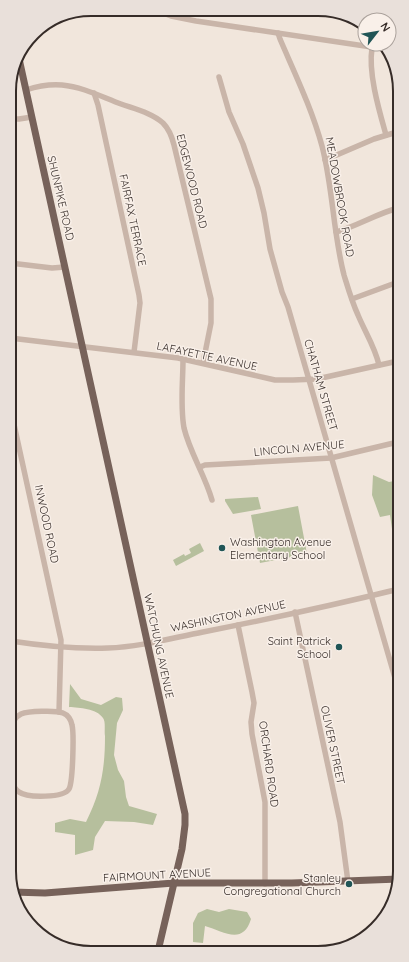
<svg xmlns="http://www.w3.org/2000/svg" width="409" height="962" viewBox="0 0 409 962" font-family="Quicksand,sans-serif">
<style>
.green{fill:#b6bf9d}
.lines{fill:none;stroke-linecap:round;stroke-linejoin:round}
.minor{stroke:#c9b5a9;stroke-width:5.5}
.major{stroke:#77625a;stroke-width:7}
.poi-dot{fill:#205556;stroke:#f9f0e9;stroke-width:1.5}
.labels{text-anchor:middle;stroke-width:3;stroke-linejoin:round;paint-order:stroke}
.street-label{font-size:11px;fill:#362c28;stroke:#f9f0e9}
.poi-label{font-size:11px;fill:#362c28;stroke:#f9f0e9;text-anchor:end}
.rim{fill:none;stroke:#362c28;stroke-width:2}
</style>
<rect width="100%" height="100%" fill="#f1e6dc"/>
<g class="green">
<path d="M 373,475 L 389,482 L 399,480 L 399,542 L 394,543 L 390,515 L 380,517 L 372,495 Z"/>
<path d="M 258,497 L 261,509 L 233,514 L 225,501 L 225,499 Z"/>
<path d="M 298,506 L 307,554 L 260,563 L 251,515 Z"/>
<path d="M 200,543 L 204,551 L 176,566 L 173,560 L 184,554 L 185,556 L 191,553 L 189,549 Z"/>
<path d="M 70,684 L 81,699 L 101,705 L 116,697 L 122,698 L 123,710 L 117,723 L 114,755 L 118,770 L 124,781 L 126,797 L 129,806 L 157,814 L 153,825 L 134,822 L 105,821 L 95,837 L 93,850 L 75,855 L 75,835 L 55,832 L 55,823 L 70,819 L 86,822 C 101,792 105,769 105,736 C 104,731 106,722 103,718 C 96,708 80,708 69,707 Z"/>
<path d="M 207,909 L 219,912 L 229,909 L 247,912 L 251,919 C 243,946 223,931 205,926 L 203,943 L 193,942 L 193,923 L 198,913 Z"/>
</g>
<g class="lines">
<g class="minor">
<path d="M 153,9 L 171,16 L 196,21 L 385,49"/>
<path d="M 278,33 L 280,39 C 295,74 312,109 322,146 C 333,188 333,233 344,275 C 348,288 352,302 358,315 C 365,332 375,347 379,365"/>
<path d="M 372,48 C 368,73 379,110 386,135"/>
<path d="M 219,77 L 229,112 L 243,144 L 258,188 L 264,213 L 270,249 L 282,292 L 288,307 L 395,678 L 399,700"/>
<path d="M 26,90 C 38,86 50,84 62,85 C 83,87 102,97 121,104 C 135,109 152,113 163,123 C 169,129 172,137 174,145 L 211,299 L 211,323 L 203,363"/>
<path d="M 94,93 L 98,105 L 139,295 L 140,303 L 134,352"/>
<path d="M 9,119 L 19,119 L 32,117"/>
<path d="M 325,160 L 374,139 L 397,132"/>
<path d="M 336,232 C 357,226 376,214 398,208"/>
<path d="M 10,263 L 52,268 L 65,267"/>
<path d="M 352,299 L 398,282"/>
<path d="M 10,338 L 178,358 L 275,380 L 293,380 L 317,379 L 398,361"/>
<path d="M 10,353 L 13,339"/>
<path d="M 183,359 C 183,382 180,406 184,428 C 190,453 205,475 212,500"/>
<path d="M 10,406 L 61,640 L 59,712"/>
<path d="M 200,467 L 205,465 L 331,458 L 398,442"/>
<path d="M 295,612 L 340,822 L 348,882"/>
<path d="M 238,625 L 252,692 L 254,703 L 251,722 L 252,734 L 265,802 L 265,884"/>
<path d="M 11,641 C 43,646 75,649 108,648 C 140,647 172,638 203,632 C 269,619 334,605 399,589"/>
<path d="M 11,729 C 12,723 15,717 21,714 C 28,711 56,710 63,713 C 68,715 71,720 72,725 C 74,733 73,782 69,789 C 64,798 27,798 19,792 C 15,790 13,785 11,780"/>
</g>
<g class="major">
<path d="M 18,54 L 185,814 L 185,825 L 182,849 L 158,951"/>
<path d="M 12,892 L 45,893 L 174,883 L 292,883 L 399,879"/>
</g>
</g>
<g class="poi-dot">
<circle cx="222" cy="548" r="4"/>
<circle cx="339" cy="647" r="4"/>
<circle cx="349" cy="884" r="4"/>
</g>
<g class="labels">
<g class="street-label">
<text transform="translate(192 181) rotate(76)" y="4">EDGEWOOD ROAD</text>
<text transform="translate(340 197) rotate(80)" y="4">MEADOWBROOK ROAD</text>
<text transform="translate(61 198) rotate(77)" y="4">SHUNPIKE ROAD</text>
<text transform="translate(133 220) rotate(78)" y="4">FAIRFAX TERRACE</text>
<text transform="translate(207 356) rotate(12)" y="4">LAFAYETTE AVENUE</text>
<text transform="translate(321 385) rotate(74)" y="4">CHATHAM STREET</text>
<text transform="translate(299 448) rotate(-5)" y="4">LINCOLN AVENUE</text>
<text transform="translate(47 524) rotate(78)" y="4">INWOOD ROAD</text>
<text transform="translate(228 616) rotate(-12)" y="4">WASHINGTON AVENUE</text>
<text transform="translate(159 646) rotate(78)" y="4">WATCHUNG AVENUE</text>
<text transform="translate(333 745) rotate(78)" y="4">OLIVER STREET</text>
<text transform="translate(269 764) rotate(82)" y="4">ORCHARD ROAD</text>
<text transform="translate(157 875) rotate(-3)" y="4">FAIRMOUNT AVENUE</text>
</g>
<g class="poi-label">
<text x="230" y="546" text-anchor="start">Washington Avenue<tspan x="230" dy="13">Elementary School</tspan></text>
<text x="331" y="645">Saint Patrick<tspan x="331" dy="13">School</tspan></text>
<text x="341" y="882">Stanley<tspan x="341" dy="13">Congregational Church</tspan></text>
</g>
</g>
<path d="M0 0H409V962H0ZM91 16H318A75 75 0 0 1 393 91V871A75 75 0 0 1 318 946H91A75 75 0 0 1 16 871V91A75 75 0 0 1 91 16Z" fill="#e9e0da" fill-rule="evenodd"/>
<path class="rim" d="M91 16H318A75 75 0 0 1 393 91V871A75 75 0 0 1 318 946H91A75 75 0 0 1 16 871V91A75 75 0 0 1 91 16Z"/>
<g transform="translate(377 32) rotate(59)"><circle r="19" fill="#f9f0e9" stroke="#aba29c"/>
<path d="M0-3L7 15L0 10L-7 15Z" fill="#205556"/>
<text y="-6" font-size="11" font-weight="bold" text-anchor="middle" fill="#362c28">N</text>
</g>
</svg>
